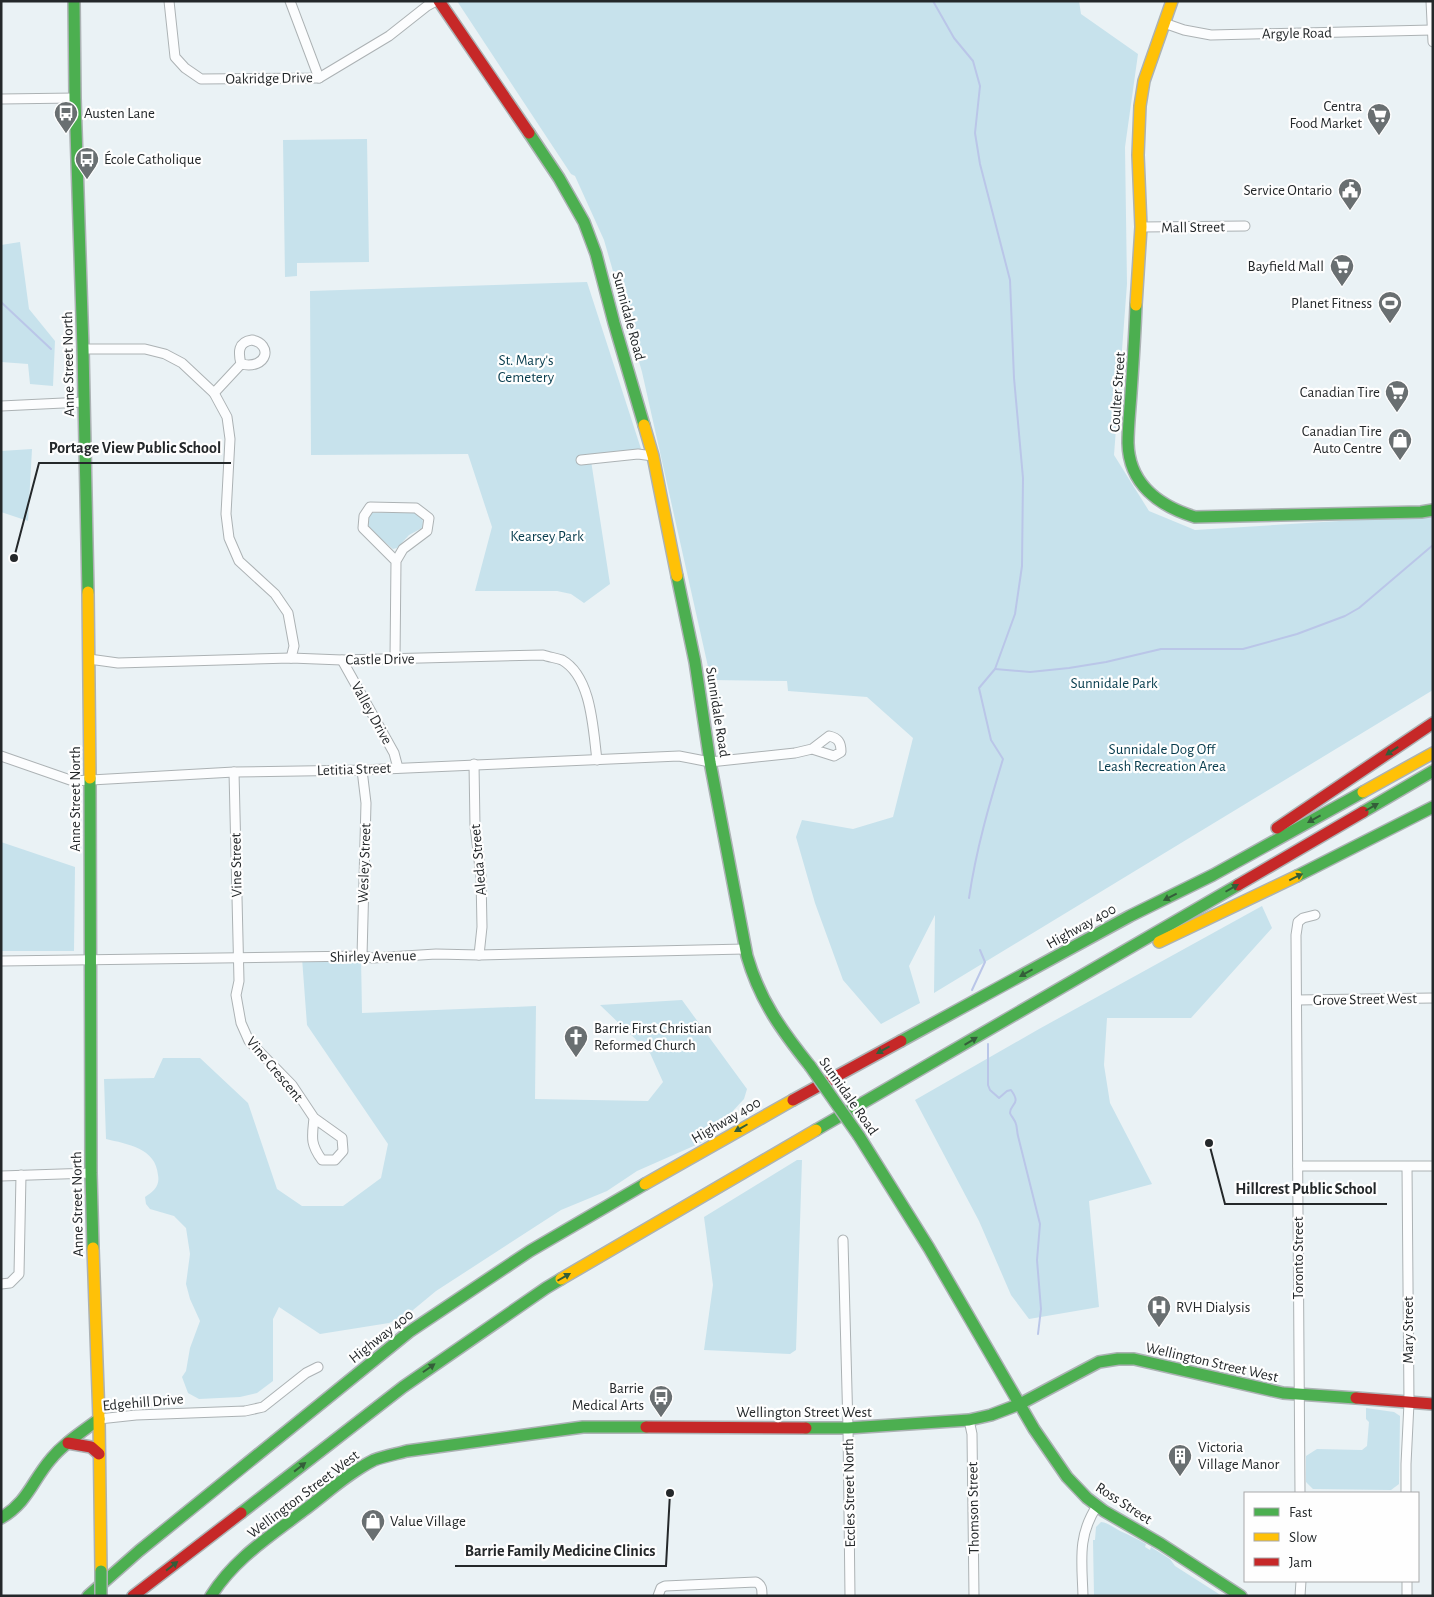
<svg xmlns="http://www.w3.org/2000/svg" width="1434" height="1597" viewBox="0 0 1434 1597" font-family="'Alegreya Sans',sans-serif">
<style>
.green{fill:#c7e2ec}
.lines{fill:none;stroke-linecap:round;stroke-linejoin:round}
.stream{stroke:#bac6e8;stroke-width:2}
.street-casing{stroke:#acb2b4;stroke-width:11}
.fast-casing{stroke:#acb2b4;stroke-width:14}
.slow-casing{stroke:#acb2b4;stroke-width:14}
.jam-casing{stroke:#acb2b4;stroke-width:14}
.street{stroke:#fcfdfe;stroke-width:9}
.fast{stroke:#4caf50;stroke-width:11}
.slow{stroke:#ffc107;stroke-width:11}
.jam{stroke:#c62828;stroke-width:11}
.fast-bridge-casing{stroke:#acb2b4;stroke-width:14;stroke-linecap:butt}
.fast-bridge{stroke:#4caf50;stroke-width:11}
.oneway{fill:#345e39}
.labels{text-anchor:middle;stroke-width:4.5;stroke-linejoin:round;paint-order:stroke}
.street-label{font-size:15px;fill:#24282a;stroke:#fefefe}
.poi-label{font-size:15px;fill:#24282a;stroke:#fefefe;text-anchor:end}
.park-label{font-size:15px;fill:#073c4d;stroke:#fefefe}
.leader{fill:none;stroke:#24282a;stroke-width:2}
.callout-dot{fill:#24282a;stroke:#fefefe;stroke-width:2}
.callout-label{font-size:16px;text-anchor:middle;font-weight:bold;fill:#24282a;stroke:#fefefe;stroke-width:4.5;stroke-linejoin:round;paint-order:stroke}
</style>
<rect width="100%" height="100%" fill="#eaf2f5"/>
<g class="green">
<path d="M 457,1 L 1079,1 L 1081,14 L 1138,54 L 1125,147 L 1127,284 L 1114,455 L 1149,511 L 1195,530 L 1421,516 L 1433,513 L 1433,690 L 934,993 L 935,915 L 909,966 L 920,1003 L 881,1024 L 843,980 L 815,903 L 796,837 L 802,820 L 853,829 L 893,817 L 913,738 L 867,697 L 788,691 L 787,681 L 711,680 L 642,372 L 604,240 L 575,176 L 571,174 Z"/>
<path d="M 367,139 L 369,262 L 297,263 L 297,276 L 285,277 L 283,140 Z"/>
<path d="M 20,242 L 29,309 L 55,341 L 53,386 L 30,384 L 28,364 L 1,362 L 1,245 Z"/>
<path d="M 587,282 L 643,455 L 590,454 L 610,584 L 584,603 L 571,594 L 557,591 L 475,591 L 492,527 L 468,454 L 311,455 L 310,291 Z"/>
<path d="M 32,449 L 28,521 L 1,512 L 1,451 Z"/>
<path d="M 415,511 C 423,516 424,520 422,528 L 409,535 L 397,548 L 393,549 L 368,528 L 367,518 L 372,513 Z"/>
<path d="M 1,842 L 75,867 L 74,951 L 1,951 Z"/>
<path d="M 1262,906 L 1272,928 L 1191,1018 L 1107,1018 L 1104,1065 L 1110,1103 L 1152,1184 L 1089,1201 L 1099,1307 L 1029,1319 L 1011,1295 L 979,1221 L 915,1100 L 1039,1029 Z"/>
<path d="M 361,957 L 362,1013 L 536,1006 L 535,1099 L 648,1101 L 663,1082 L 650,1053 L 600,1005 L 682,1000 L 747,1089 L 744,1099 L 705,1141 L 637,1171 L 607,1191 L 561,1210 L 436,1291 L 407,1315 L 389,1323 L 320,1334 L 279,1307 L 273,1319 L 273,1381 L 257,1393 L 240,1397 L 199,1399 L 188,1393 L 182,1377 L 186,1371 L 190,1348 L 200,1321 L 190,1299 L 186,1284 L 190,1254 L 186,1228 L 174,1216 L 150,1209 L 146,1204 L 145,1197 C 154,1191 160,1186 158,1175 C 156,1148 127,1144 106,1139 L 104,1079 L 154,1078 L 163,1058 L 200,1058 L 248,1103 L 277,1189 L 302,1206 L 343,1206 L 381,1178 L 388,1144 L 307,1025 L 302,958 Z"/>
<path d="M 797,1160 L 802,1160 L 796,1350 L 790,1354 L 704,1350 L 713,1285 L 704,1217 Z"/>
<path d="M 1366,1408 L 1394,1412 L 1400,1416 L 1399,1484 L 1391,1490 L 1313,1489 L 1306,1482 L 1306,1456 L 1317,1449 L 1362,1450 L 1367,1446 L 1369,1422 L 1366,1419 Z"/>
<path d="M 1101,1522 C 1109,1523 1114,1528 1120,1531 C 1129,1535 1138,1539 1146,1544 L 1145,1547 L 1150,1550 L 1151,1547 L 1170,1559 L 1175,1566 L 1222,1596 L 1094,1596 L 1093,1540 L 1095,1540 L 1096,1527 Z"/>
</g>
<g class="lines">
<g class="stream">
<path d="M 933,1 L 954,38 L 973,61 L 980,86 L 975,133 L 980,164 L 1010,280 L 1014,378 L 1023,478 L 1022,566 L 1015,614 L 995,669 L 979,688 L 991,740 L 1003,759 C 989,805 976,850 969,898"/>
<path d="M 1,302 L 51,349"/>
<path d="M 995,669 L 1030,672 L 1069,668 L 1106,662 L 1161,649 L 1243,649 L 1297,634 L 1345,616 L 1359,608 L 1433,545"/>
<path d="M 972,990 L 985,962 L 980,950"/>
<path d="M 988,1044 L 988,1085 L 990,1090 L 999,1098 L 1007,1091 L 1011,1090 C 1022,1105 1010,1103 1010,1113 C 1011,1116 1015,1120 1016,1124 C 1017,1127 1017,1132 1018,1136 L 1040,1224 L 1037,1260 L 1041,1309 L 1038,1334"/>
</g>
<g class="street-casing">
<g id="street">
<path d="M 169,1 L 175,57 L 185,68 L 201,79 L 319,78 L 389,36 L 427,6 L 436,1"/>
<path d="M 290,1 L 319,78"/>
<path d="M 1431,1 L 1433,42"/>
<path d="M 1164,23 L 1184,30 L 1211,35 L 1432,30"/>
<path d="M 1,99 L 75,98"/>
<path d="M 1141,227 L 1245,226"/>
<path d="M 83,349 L 145,349 L 165,354 L 182,363 L 214,393 L 227,417 L 230,439 L 226,514 L 229,538 L 239,561 L 275,594 L 288,613 L 294,646 L 291,658"/>
<path d="M 214,393 L 241,364 C 238,352 238,342 252,340 C 273,344 268,370 241,364"/>
<path d="M 1,406 L 84,402"/>
<path d="M 581,460 L 638,454 L 653,456"/>
<path d="M 395,658 L 396,561 L 403,549 L 427,531 L 429,518 L 416,508 L 370,507 L 364,516 L 363,528 L 396,561"/>
<path d="M 89,659 L 118,663 L 291,658 L 342,660 L 543,655 C 549,657 556,658 562,660 C 592,677 593,730 597,760"/>
<path d="M 342,660 L 394,753 L 398,768"/>
<path d="M 1,756 L 73,781 L 234,772 L 362,770 L 679,756 L 710,762 L 795,753 L 812,749 L 829,736 C 838,738 841,742 841,752 L 834,756 L 812,749"/>
<path d="M 474,764 L 475,826 L 481,877 L 482,927 L 479,955"/>
<path d="M 234,772 L 239,981 L 236,995 L 241,1023 L 249,1041 L 292,1085 L 314,1118 L 342,1138 L 343,1151 L 335,1160 L 322,1160 C 310,1144 312,1137 314,1118"/>
<path d="M 362,956 L 366,803 L 362,770"/>
<path d="M 1,961 L 362,956 L 373,958 L 436,954 L 479,955 L 745,949"/>
<path d="M 1297,1000 L 1433,998"/>
<path d="M 1298,1166 L 1433,1166"/>
<path d="M 1,1176 L 91,1173"/>
<path d="M 843,1240 L 848,1428 L 850,1596"/>
<path d="M 1,1284 L 10,1283 L 19,1274 L 21,1175"/>
<path d="M 99,1419 L 136,1415 L 245,1411 L 263,1407 L 306,1373 L 318,1367"/>
<path d="M 969,1420 L 972,1434 L 974,1596"/>
<path d="M 1300,1493 L 1296,935 L 1298,922 L 1303,918 L 1315,915"/>
<path d="M 1406,1493 L 1406,1464 L 1409,1403 L 1407,1167"/>
<path d="M 1407,1581 L 1407,1596"/>
<path d="M 658,1596 L 661,1588 L 665,1586 L 756,1582 C 762,1585 762,1589 762,1596"/>
<path d="M 1083,1596 C 1082,1562 1077,1536 1097,1506"/>
<path d="M 1300,1596 L 1301,1581"/>
</g>
</g>
<g class="fast-casing">
<g id="fast">
<path d="M 74,1 L 75,98 L 83,349 L 88,592"/>
<path d="M 529,133 L 559,178 L 584,222 L 596,254 L 614,323 L 644,425"/>
<path d="M 1136,305 C 1135,334 1133,364 1131,393 C 1130,409 1128,427 1128,443 C 1129,484 1159,506 1195,517 L 1421,512 L 1433,510"/>
<path d="M 677,576 L 695,662 L 710,762 L 747,956 C 760,1001 782,1031 810,1066"/>
<path d="M 90,778 L 91,1173 L 93,1248"/>
<path d="M 1363,812 L 1433,771"/>
<path d="M 1297,876 L 1433,807"/>
<path d="M 901,1041 L 1130,916 L 1213,875 L 1363,792"/>
<path d="M 816,1130 L 1238,885"/>
<path d="M 859,1136 L 929,1248 L 1034,1429 L 1067,1477 L 1087,1498 L 1104,1511 L 1161,1544 L 1241,1596"/>
<path d="M 806,1428 L 848,1428 L 969,1420 L 991,1415 L 1020,1404 L 1099,1362 L 1118,1359 L 1134,1359 L 1283,1393 L 1356,1398"/>
<path d="M 241,1513 L 403,1387 L 546,1288 L 561,1279"/>
<path d="M 1,1518 C 28,1502 32,1481 51,1459 C 64,1443 82,1432 99,1419"/>
<path d="M 88,1596 L 139,1551 L 409,1332 L 530,1251 L 645,1184"/>
<path d="M 211,1596 C 234,1559 269,1537 303,1511 C 326,1494 348,1473 374,1460 C 384,1456 396,1454 407,1451 L 583,1427 L 646,1427"/>
</g>
</g>
<g class="slow-casing">
<g id="slow">
<path d="M 1136,305 L 1141,227 L 1138,155 L 1140,106 L 1144,81 L 1172,1"/>
<path d="M 644,425 L 653,456 L 677,576"/>
<path d="M 88,592 L 90,778"/>
<path d="M 1363,792 L 1433,753"/>
<path d="M 1159,942 L 1297,876"/>
<path d="M 645,1184 L 793,1100"/>
<path d="M 93,1248 L 99,1419 L 101,1571"/>
<path d="M 561,1279 L 816,1130"/>
</g>
</g>
<g class="jam-casing">
<g id="jam">
<path d="M 439,1 L 529,133"/>
<path d="M 1277,828 L 1433,723"/>
<path d="M 1238,885 L 1363,812"/>
<path d="M 793,1100 L 901,1041"/>
<path d="M 1356,1398 L 1433,1404"/>
<path d="M 646,1427 L 806,1428"/>
<path d="M 68,1443 L 91,1447 L 99,1454"/>
<path d="M 133,1596 L 241,1513"/>
</g>
</g>
<use href="#street" class="street"/>
<use href="#fast" class="fast"/>
<use href="#slow" class="slow"/>
<use href="#jam" class="jam"/>
<g class="fast-bridge-casing">
<g id="fast-bridge">
<path d="M 810,1066 L 859,1136"/>
<path d="M 101,1571 L 101,1595"/>
</g>
</g>
<use href="#fast-bridge" class="fast-bridge"/>
</g>
<defs><path id="oneway-solid" d="M-6-.8H1V-3.2L6.5 0L1 3.2V.8H-6Z" transform="scale(1.25)"/></defs>
<g class="oneway">
<use href="#oneway-solid" transform="translate(1392 751) rotate(146)"/>
<use href="#oneway-solid" transform="translate(1372 807) rotate(-30)"/>
<use href="#oneway-solid" transform="translate(1314 819) rotate(151)"/>
<use href="#oneway-solid" transform="translate(1296 877) rotate(-26)"/>
<use href="#oneway-solid" transform="translate(1232 888) rotate(-30)"/>
<use href="#oneway-solid" transform="translate(1170 897) rotate(153)"/>
<use href="#oneway-solid" transform="translate(1026 973) rotate(151)"/>
<use href="#oneway-solid" transform="translate(971 1041) rotate(-31)"/>
<use href="#oneway-solid" transform="translate(883 1050) rotate(151)"/>
<use href="#oneway-solid" transform="translate(741 1128) rotate(150)"/>
<use href="#oneway-solid" transform="translate(564 1277) rotate(-30)"/>
<use href="#oneway-solid" transform="translate(429 1368) rotate(-35)"/>
<use href="#oneway-solid" transform="translate(300 1467) rotate(-38)"/>
<use href="#oneway-solid" transform="translate(172 1566) rotate(-38)"/>
</g>
<defs>
<g id="bus-pin" transform="scale(1.25)"><path d="M0 17L-7.5 6A9.5 9.5 0 1 1 7.5 6Z" fill="#696f71" stroke="#fefefe"/><path d="M-5-6H5V4H4V6H2V4H-2V6H-4V4H-5ZM-3.5-4V0h7V-4ZM-3.5 1.2v1.5H-2V1.2ZM2 1.2v1.5H3.5V1.2Z" fill="#fff"/></g>
<g id="supermarket-pin" transform="scale(1.25)"><path d="M0 17L-7.5 6A9.5 9.5 0 1 1 7.5 6Z" fill="#696f71" stroke="#fefefe"/><path d="M-6-5.5h2.5l.6 2H6L4.5 2H-2.5L-4.4-4H-6ZM-1.5 3.2a1.3 1.3 0 1 0 .1 0ZM3 3.2a1.3 1.3 0 1 0 .1 0Z" fill="#fff"/></g>
<g id="civic-pin" transform="scale(1.25)"><path d="M0 17L-7.5 6A9.5 9.5 0 1 1 7.5 6Z" fill="#696f71" stroke="#fefefe"/><path d="M-.6-6.5H3V-4.5H.6V-3L4-1V1h2V6H-6V1h2V-1L-.6-3ZM-1.2 2.5V6h2.4V2.5Z" fill="#fff"/></g>
<g id="stadium-pin" transform="scale(1.25)"><path d="M0 17L-7.5 6A9.5 9.5 0 1 1 7.5 6Z" fill="#696f71" stroke="#fefefe"/><path d="M0-5a6.5 5 0 1 0 0 10a6.5 5 0 1 0 0-10ZM-3.5-1.8h7v3.6h-7Z" fill="#fff"/></g>
<g id="shop-pin" transform="scale(1.25)"><path d="M0 17L-7.5 6A9.5 9.5 0 1 1 7.5 6Z" fill="#696f71" stroke="#fefefe"/><path d="M-5-2.5h2.3a2.7 3.5 0 0 1 5.4 0H5L5.5 6h-11ZM-1.5-2.5h3a1.5 2.3 0 0 0-3 0Z" fill="#fff"/></g>
<g id="church-pin" transform="scale(1.25)"><path d="M0 17L-7.5 6A9.5 9.5 0 1 1 7.5 6Z" fill="#696f71" stroke="#fefefe"/><path d="M-1.2-6h2.4v3.5h3.3v2.4h-3.3V6h-2.4V-.1h-3.3v-2.4h3.3Z" fill="#fff"/></g>
<g id="hospital-pin" transform="scale(1.25)"><path d="M0 17L-7.5 6A9.5 9.5 0 1 1 7.5 6Z" fill="#696f71" stroke="#fefefe"/><path d="M-5-5h3v3.5h4V-5h3V5h-3V1.5h-4V5h-3Z" fill="#fff"/></g>
<g id="building-pin" transform="scale(1.25)"><path d="M0 17L-7.5 6A9.5 9.5 0 1 1 7.5 6Z" fill="#696f71" stroke="#fefefe"/><path d="M-4-6H4V6H1V3H-1V6H-4ZM-2.5-4.3h1.7v1.8h-1.7ZM.8-4.3h1.7v1.8H.8ZM-2.5-1h1.7V.8h-1.7ZM.8-1h1.7V.8H.8Z" fill="#fff"/></g>
</defs>
<g fill-rule="evenodd">
<use href="#bus-pin" x="66" y="113"/>
<use href="#supermarket-pin" x="1379" y="115"/>
<use href="#bus-pin" x="87" y="159"/>
<use href="#civic-pin" x="1350" y="190"/>
<use href="#supermarket-pin" x="1342" y="266"/>
<use href="#stadium-pin" x="1390" y="303"/>
<use href="#supermarket-pin" x="1397" y="392"/>
<use href="#shop-pin" x="1400" y="440"/>
<use href="#church-pin" x="576" y="1037"/>
<use href="#hospital-pin" x="1159" y="1307"/>
<use href="#bus-pin" x="661" y="1397"/>
<use href="#building-pin" x="1180" y="1456"/>
<use href="#shop-pin" x="373" y="1521"/>
</g>
<g class="labels">
<g class="street-label">
<text transform="translate(1297 33) rotate(-1)" y="5">Argyle Road</text>
<text transform="translate(269 78) rotate(-1)" y="5">Oakridge Drive</text>
<text transform="translate(1193 227) rotate(-1)" y="5">Mall Street</text>
<text transform="translate(629 316) rotate(75)" y="5">Sunnidale Road</text>
<text transform="translate(68 364) rotate(-91)" y="5">Anne Street North</text>
<text transform="translate(1117 392) rotate(-86)" y="5">Coulter Street</text>
<text transform="translate(380 659) rotate(-1)" y="5">Castle Drive</text>
<text transform="translate(718 712) rotate(81)" y="5">Sunnidale Road</text>
<text transform="translate(372 713) rotate(61)" y="5">Valley Drive</text>
<text transform="translate(354 769) rotate(-2)" y="5">Letitia Street</text>
<text transform="translate(75 799) rotate(-90)" y="5">Anne Street North</text>
<text transform="translate(478 860) rotate(-95)" y="5">Aleda Street</text>
<text transform="translate(364 863) rotate(-88)" y="5">Wesley Street</text>
<text transform="translate(236 865) rotate(-91)" y="5">Vine Street</text>
<text transform="translate(1081 926) rotate(-29)" y="5">Highway 400</text>
<text transform="translate(373 956) rotate(-1)" y="5">Shirley Avenue</text>
<text transform="translate(1365 999) rotate(-1)" y="5">Grove Street West</text>
<text transform="translate(275 1069) rotate(50)" y="5">Vine Crescent</text>
<text transform="translate(849 1096) rotate(55)" y="5">Sunnidale Road</text>
<text transform="translate(726 1120) rotate(-30)" y="5">Highway 400</text>
<text transform="translate(77 1204) rotate(-91)" y="5">Anne Street North</text>
<text transform="translate(1298 1258) rotate(-90)" y="5">Toronto Street</text>
<text transform="translate(1408 1330) rotate(-90)" y="5">Mary Street</text>
<text transform="translate(381 1336) rotate(-38)" y="5">Highway 400</text>
<text transform="translate(1212 1362) rotate(13)" y="5">Wellington Street West</text>
<text transform="translate(143 1402) rotate(-5)" y="5">Edgehill Drive</text>
<text x="804" y="1417">Wellington Street West</text>
<text transform="translate(849 1493) rotate(-91)" y="5">Eccles Street North</text>
<text transform="translate(303 1494) rotate(-37)" y="5">Wellington Street West</text>
<text transform="translate(1124 1503) rotate(33)" y="5">Ross Street</text>
<text transform="translate(973 1508) rotate(-91)" y="5">Thomson Street</text>
</g>
<g class="poi-label">
<text x="1362" y="111">Centra<tspan x="1362" dy="17">Food Market</tspan></text>
<text x="84" y="118" text-anchor="start">Austen Lane</text>
<text x="104" y="164" text-anchor="start">École Catholique</text>
<text x="1332" y="195">Service Ontario</text>
<text x="1324" y="271">Bayfield Mall</text>
<text x="1372" y="308">Planet Fitness</text>
<text x="1380" y="397">Canadian Tire</text>
<text x="1382" y="436">Canadian Tire<tspan x="1382" dy="17">Auto Centre</tspan></text>
<text x="594" y="1033" text-anchor="start">Barrie First Christian<tspan x="594" dy="17">Reformed Church</tspan></text>
<text x="1176" y="1312" text-anchor="start">RVH Dialysis</text>
<text x="644" y="1393">Barrie<tspan x="644" dy="17">Medical Arts</tspan></text>
<text x="1198" y="1452" text-anchor="start">Victoria<tspan x="1198" dy="17">Village Manor</tspan></text>
<text x="390" y="1526" text-anchor="start">Value Village</text>
</g>
<g class="park-label">
<text x="526" y="365">St. Mary's<tspan x="526" dy="17">Cemetery</tspan></text>
<text x="547" y="541">Kearsey Park</text>
<text x="1114" y="688">Sunnidale Park</text>
<text x="1162" y="754">Sunnidale Dog Off<tspan x="1162" dy="17">Leash Recreation Area</tspan></text>
</g>
</g>
<path class="leader" d="M14 558L39 463H231M1209 1143L1225 1204H1387M670 1493L666 1566H455"/>
<g class="callout-dot">
<circle cx="14" cy="558" r="5"/>
<circle cx="1209" cy="1143" r="5"/>
<circle cx="670" cy="1493" r="5"/>
</g>
<g class="callout-label">
<text x="135" y="453">Portage View Public School</text>
<text x="1306" y="1194">Hillcrest Public School</text>
<text x="560" y="1556">Barrie Family Medicine Clinics</text>
</g>
<rect width="1434" height="1597" fill="none" stroke="#24282a" stroke-width="5"/>
<rect x="1244" y="1492" width="175" height="90" fill="#fefefe" stroke="#a7a8a9"/>
<rect x="1254" y="1508" width="25" height="8" fill="#4caf50" stroke="#a7a8a9"/>
<text x="1289" y="1517" font-size="15" fill="#24282a">Fast</text>
<rect x="1254" y="1533" width="25" height="8" fill="#ffc107" stroke="#a7a8a9"/>
<text x="1289" y="1542" font-size="15" fill="#24282a">Slow</text>
<rect x="1254" y="1558" width="25" height="8" fill="#c62828" stroke="#a7a8a9"/>
<text x="1289" y="1567" font-size="15" fill="#24282a">Jam</text>
</svg>
